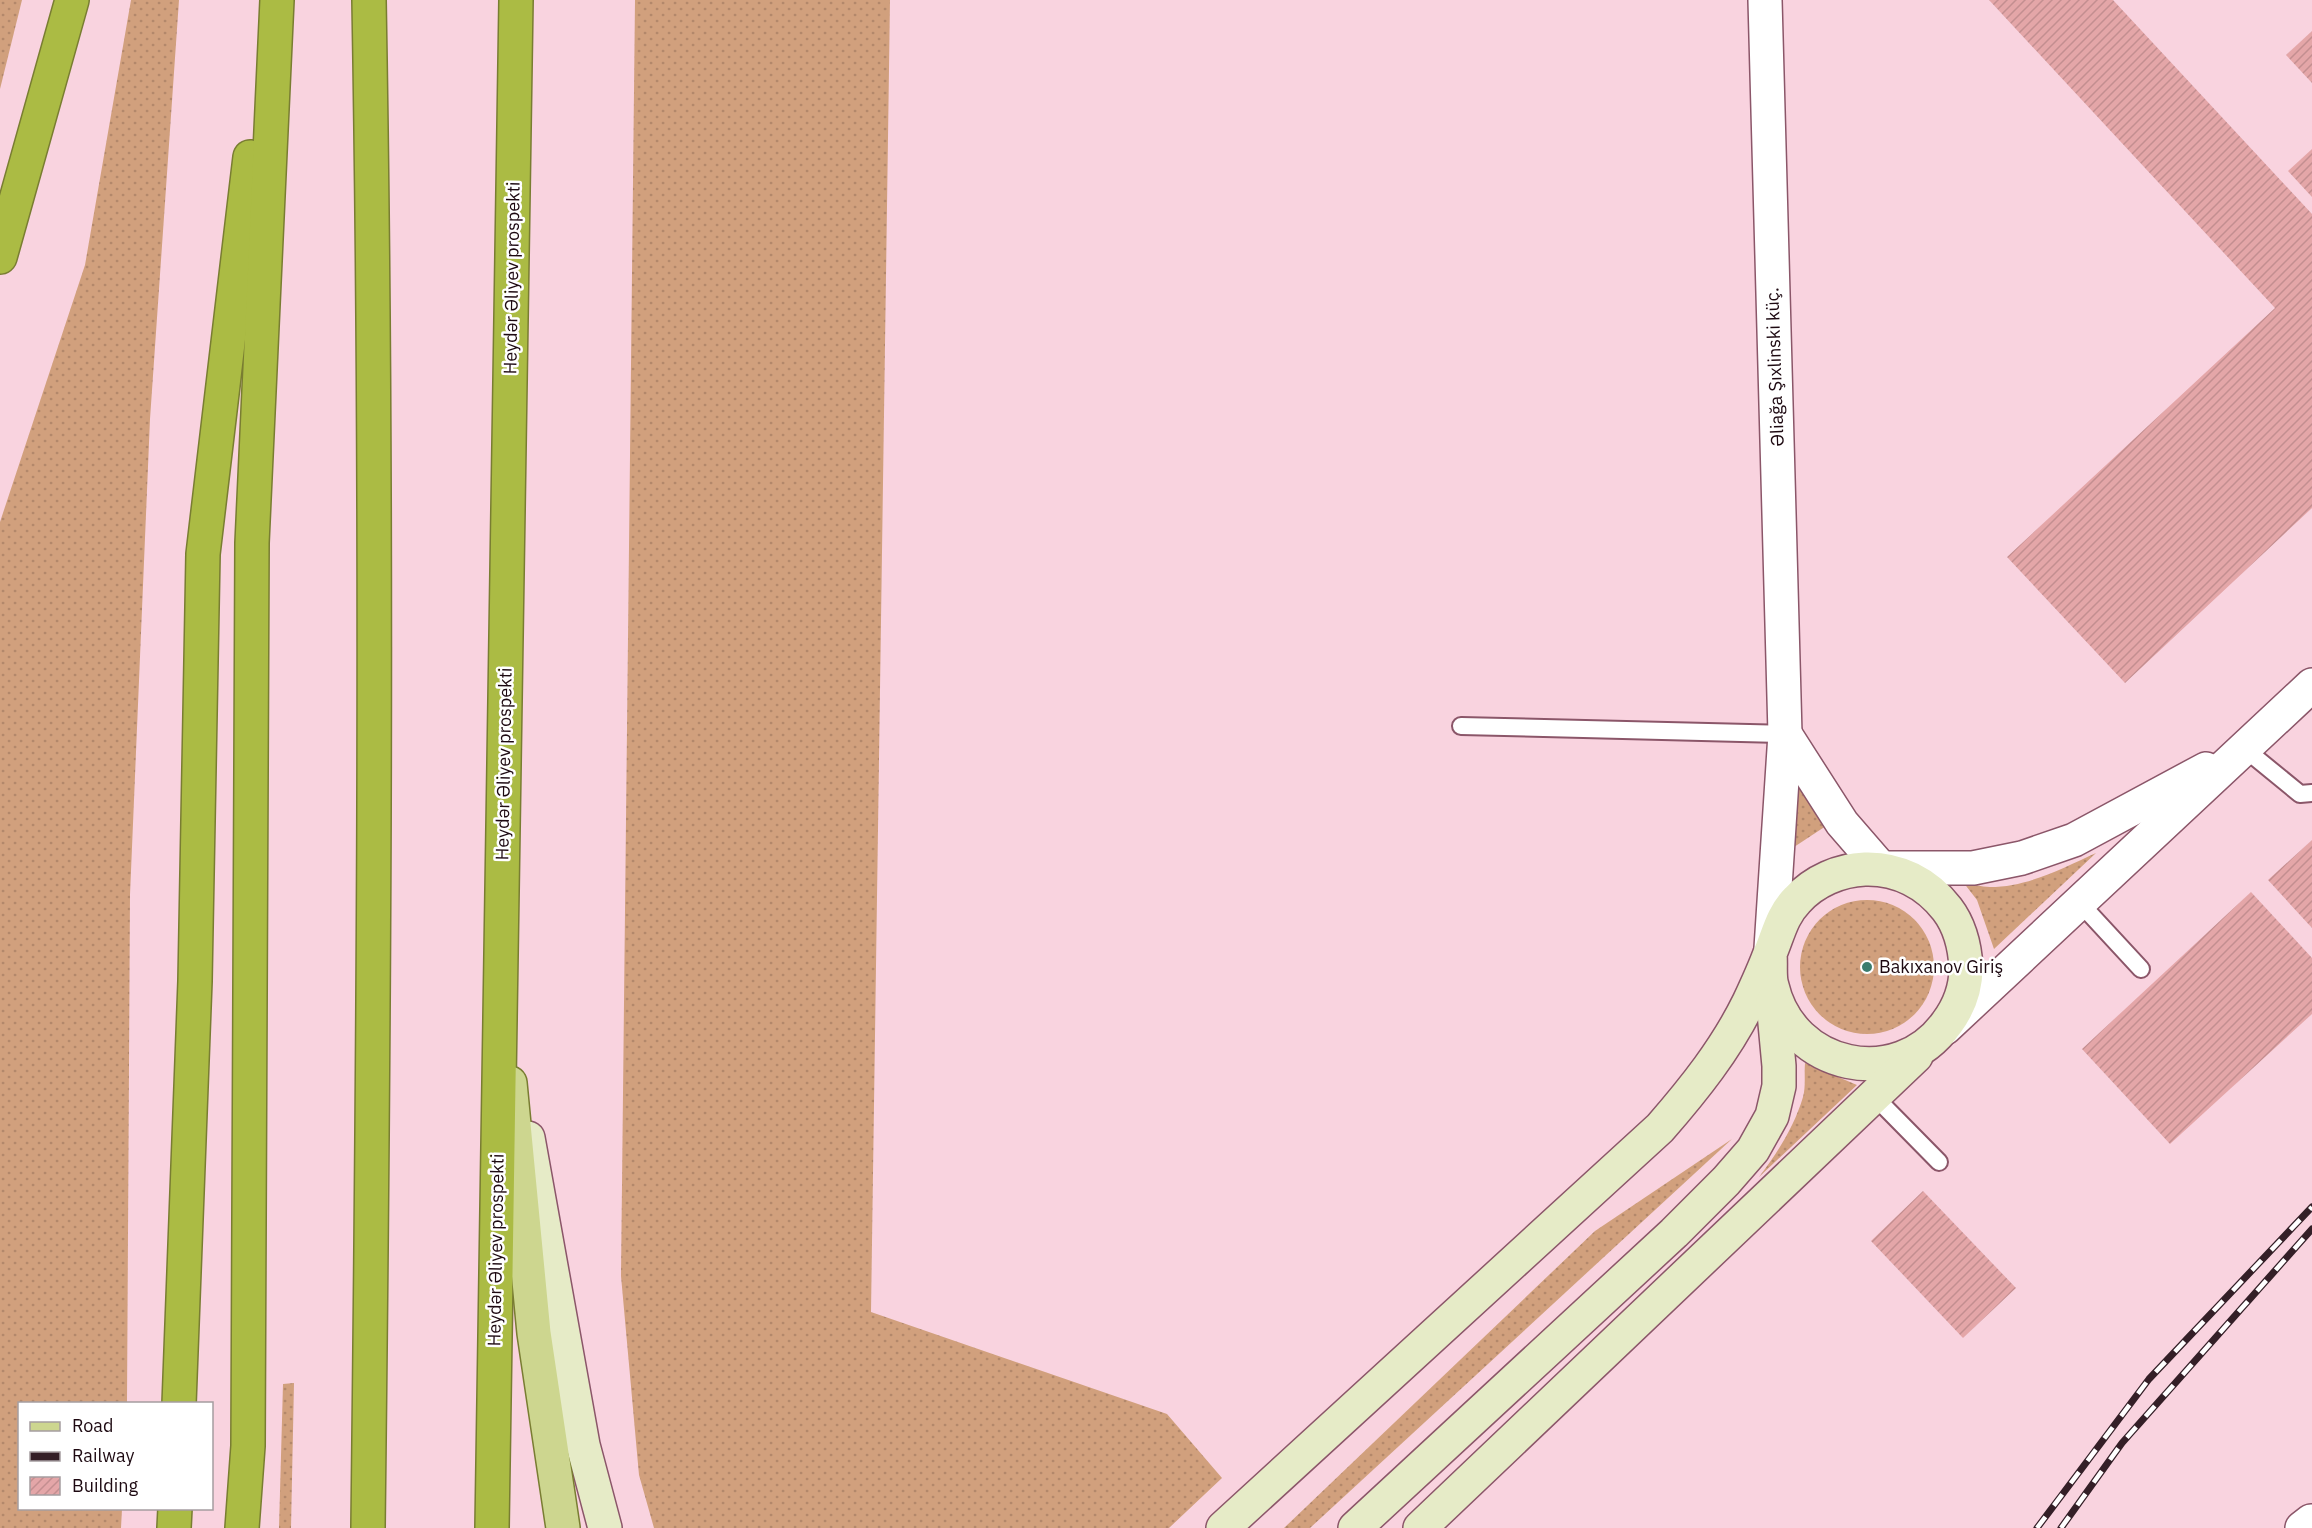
<svg xmlns="http://www.w3.org/2000/svg" width="2312" height="1528" viewBox="0 0 2312 1528" font-family="'IBM Plex Sans',sans-serif">
<style>
.grass{fill:url(#grass-dots)}
.building{fill:url(#building-hatch)}
.lines{fill:none;stroke-linecap:round;stroke-linejoin:round}
.service-casing{stroke:#8b5669;stroke-width:20}
.minor-casing{stroke:#8b5669;stroke-width:36}
.tertiary-casing{stroke:#8b5669;stroke-width:36}
.secondary-casing{stroke:#8b5669;stroke-width:36}
.primary-casing{stroke:#797d32;stroke-width:36}
.motorway-casing{stroke:#797d32;stroke-width:36}
.service{stroke:#fff;stroke-width:16}
.minor{stroke:#fff;stroke-width:33}
.tertiary{stroke:#fff;stroke-width:33}
.secondary{stroke:#e6ebc7;stroke-width:33}
.primary{stroke:#cdd68f;stroke-width:33}
.motorway{stroke:#abbb44;stroke-width:33}
.rail-casing{stroke:#341f27;stroke-width:7}
.rail{stroke:#fff;stroke-width:4.5;stroke-dasharray:14;stroke-linecap:butt}
.poi-dot{fill:#3b7d6e;stroke:#fff;stroke-width:2}
.labels{text-anchor:middle;stroke-width:5;stroke-linejoin:round;paint-order:stroke}
.street-label{font-size:18px;fill:#1d0911;stroke:#fff}
.poi-label{font-size:18px;fill:#1d0911;stroke:#fff;text-anchor:start}
</style>
<defs>
<pattern id="grass-dots" width="8" height="8" patternUnits="userSpaceOnUse" patternTransform="scale(1.5)"><rect width="8" height="8" fill="#d1a07d"/><path d="M2 2h.1M6 6h.1" fill="none" stroke="#b3886b" stroke-width="1.8" stroke-linecap="round"/></pattern>
<pattern id="building-hatch" width="6" height="6" patternUnits="userSpaceOnUse" patternTransform="scale(1.5)"><rect width="6" height="6" fill="#e4a6a8"/><path d="M-1 1l2-2M0 6l6-6M5 7l2-2" fill="none" stroke="#c38e90"/></pattern>
</defs>
<rect width="100%" height="100%" fill="#f9d3df"/>
<g class="grass">
<path d="M 0,0 L 22,0 L 0,89 Z"/>
<path d="M 131,0 L 179,0 L 150,419 L 130,895 L 127,1403 L 20,1404 L 20,1508 L 122,1509 L 121,1528 L 0,1528 L 0,522 L 85,265 Z"/>
<path d="M 635,0 L 890,0 L 871,1312 L 1167,1414 L 1222,1478 L 1169,1528 L 654,1528 L 639,1475 L 621,1276 Z"/>
<path d="M 1795,766 L 1829,824 L 1791,849 Z"/>
<path d="M 2096,853 L 1994,949 L 1977,900 L 1963,882 C 1972,884 1981,887 1990,887 C 2028,887 2063,868 2096,853 Z"/>
<circle cx="1867" cy="967" r="67"/>
<path d="M 1805,1063 L 1857,1085 L 1759,1177 C 1778,1152 1794,1127 1803,1097 C 1806,1086 1804,1074 1805,1063 Z"/>
<path d="M 1732,1139 L 1310,1528 L 1284,1528 L 1595,1231 Z"/>
<path d="M 294,1383 L 291,1528 L 279,1528 L 283,1384 Z"/>
</g>
<g class="building">
<path d="M 1989,0 L 2113,0 L 2312,214 L 2312,508 L 2125,683 L 2007,557 L 2275,308 Z"/>
<path d="M 2312,31 L 2312,83 L 2286,55 Z"/>
<path d="M 2312,149 L 2312,197 L 2288,171 Z"/>
<path d="M 2312,840 L 2312,928 L 2268,880 Z"/>
<path d="M 2251,892 L 2312,958 L 2312,1014 L 2170,1144 L 2082,1049 Z"/>
<path d="M 1923,1191 L 2016,1288 L 1963,1338 L 1871,1241 Z"/>
</g>
<g class="lines">
<g class="service-casing">
<g id="service">
<path d="M 1461,726 L 1785,734"/>
<path d="M 2245,749 L 2300,794 L 2312,793"/>
<path d="M 2080,903 L 2141,969"/>
<path d="M 1874,1096 L 1939,1162"/>
</g>
</g>
<g class="minor-casing">
<g id="minor">
<path d="M 1765,0 L 1785,734 L 1771,948"/>
<path d="M 1785,734 L 1842,823 L 1881,868"/>
<path d="M 2302,1528 L 2311,1521"/>
</g>
</g>
<g class="tertiary-casing">
<g id="tertiary">
<path d="M 1884,868 L 1973,868 L 2022,858 L 2074,840 L 2206,769"/>
<path d="M 1945,1028 L 2312,685"/>
</g>
</g>
<g class="secondary-casing">
<g id="secondary">
<path d="M 528,1138 L 583,1445 L 605,1528"/>
<path d="M 1223,1528 L 1660,1128 C 1694,1089 1726,1049 1749,1002 C 1756,987 1763,972 1769,956 C 1778,936 1781,916 1797,900 C 1814,881 1840,870 1865,869 C 1898,868 1927,883 1947,909 C 1960,926 1965,946 1966,968 C 1966,988 1959,1007 1947,1023 C 1898,1092 1791,1069 1772,986 C 1769,977 1771,965 1770,955"/>
<path d="M 1355,1528 L 1674,1233 L 1726,1181 L 1753,1150 L 1772,1116 L 1779,1086 L 1779,1066 L 1773,1002"/>
<path d="M 1420,1528 L 1916,1056"/>
</g>
</g>
<g class="primary-casing">
<path id="primary" d="M 510,1083 L 534,1333 L 563,1528"/>
</g>
<g class="motorway-casing">
<g id="motorway">
<path d="M 0,257 L 72,0"/>
<path d="M 179,1404 L 195,981 L 203,554 L 250,157"/>
<path d="M 174,1528 L 175,1508"/>
<path d="M 242,1528 L 248,1446 L 252,543 L 277,0"/>
<path d="M 368,1528 C 374,1019 378,509 369,0"/>
<path d="M 492,1528 L 516,0"/>
</g>
</g>
<use href="#service" class="service"/>
<use href="#minor" class="minor"/>
<use href="#tertiary" class="tertiary"/>
<use href="#secondary" class="secondary"/>
<use href="#primary" class="primary"/>
<use href="#motorway" class="motorway"/>
<g class="rail-casing">
<g id="rail">
<path d="M 2037,1528 L 2149,1379 L 2312,1207"/>
<path d="M 2061,1528 L 2122,1443 L 2312,1229"/>
</g>
</g>
<use href="#rail" class="rail"/>
</g>
<circle class="poi-dot" cx="1867" cy="967" r="6"/>
<g class="labels">
<g class="street-label">
<text transform="translate(512 278) rotate(-89)" y="6">Heydər Əliyev prospekti</text>
<text transform="translate(1775 367) rotate(-92)" y="6">Əliağa Şıxlinski küç.</text>
<text transform="translate(504 764) rotate(-89)" y="6">Heydər Əliyev prospekti</text>
<text transform="translate(496 1250) rotate(-89)" y="6">Heydər Əliyev prospekti</text>
</g>
<g class="poi-label">
<text x="1879" y="973">Bakıxanov Giriş</text>
</g>
</g>
<rect x="18" y="1402" width="195" height="108" fill="#ffffff" stroke="#a59da0" stroke-width="1.5"/>
<rect x="30" y="1422" width="30" height="9" fill="#cdd68f" stroke="#a59da0" stroke-width="1.5"/>
<text x="72" y="1432" font-size="18" fill="#1d0911">Road</text>
<rect x="30" y="1452" width="30" height="9" fill="#341f27" stroke="#a59da0" stroke-width="1.5"/>
<text x="72" y="1462" font-size="18" fill="#1d0911">Railway</text>
<rect x="30" y="1477" width="30" height="18" fill="url(#building-hatch)" stroke="#a59da0" stroke-width="1.5"/>
<text x="72" y="1492" font-size="18" fill="#1d0911">Building</text>
</svg>
